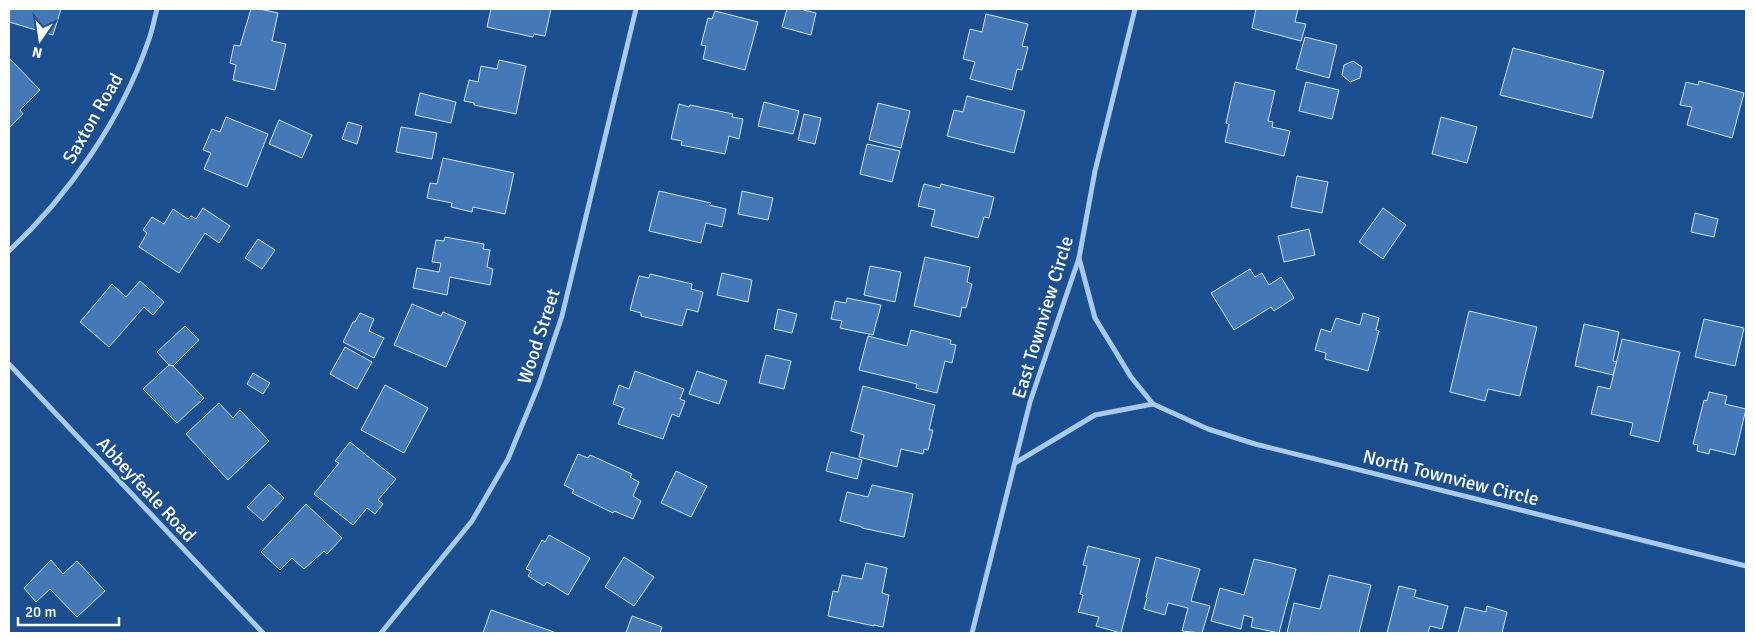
<svg xmlns="http://www.w3.org/2000/svg" width="1755" height="642" viewBox="0 0 1755 642" font-family="Signika,sans-serif">
<style>
.building{fill:#4478b7;stroke:#cfe3fa}
.lines{fill:none;stroke-linecap:round;stroke-linejoin:round}
.minor{stroke:#a9c9ee;stroke-width:5}
.labels{text-anchor:middle;stroke-width:4;stroke-linejoin:round;paint-order:stroke}
.street-label{font-size:19px;fill:#fff;stroke:#1b4f8f}
</style>
<rect width="100%" height="100%" fill="#1b4f8f"/>
<g class="building">
<path d="M 9,9 L 61,9 L 53,35 L 9,22 Z"/>
<path d="M 251,9 L 259,9 L 278,13 L 272,41 L 286,44 L 275,90 L 233,80 L 236,65 L 230,63 L 234,45 L 240,46 Z"/>
<path d="M 491,9 L 551,9 L 545,36 L 534,34 L 533,37 L 487,27 Z"/>
<path d="M 787,9 L 800,9 L 816,13 L 811,35 L 782,27 Z"/>
<path d="M 1254,9 L 1298,9 L 1295,22 L 1306,24 L 1301,41 L 1252,28 L 1256,9 Z"/>
<path d="M 715,11 L 758,22 L 745,70 L 703,59 L 706,46 L 701,45 L 708,18 L 712,19 Z"/>
<path d="M 986,14 L 1028,24 L 1022,46 L 1028,47 L 1022,70 L 1017,69 L 1012,90 L 970,79 L 975,62 L 963,59 L 970,29 L 982,32 Z"/>
<path d="M 1305,37 L 1337,45 L 1329,78 L 1296,69 Z"/>
<path d="M 1513,48 L 1604,71 L 1592,118 L 1500,95 Z"/>
<path d="M 9,58 L 40,90 L 20,110 L 23,114 L 9,128 Z"/>
<path d="M 499,60 L 526,66 L 516,114 L 474,105 L 474,103 L 464,101 L 469,80 L 478,82 L 481,66 L 497,69 Z"/>
<path d="M 1353,61 L 1362,67 L 1360,78 L 1350,82 L 1342,75 L 1344,65 Z"/>
<path d="M 1699,81 L 1744,93 L 1732,138 L 1687,125 L 1692,107 L 1680,105 L 1686,82 L 1698,85 Z"/>
<path d="M 1235,82 L 1275,91 L 1268,121 L 1273,122 L 1272,127 L 1290,131 L 1284,156 L 1225,142 L 1229,124 L 1226,123 Z"/>
<path d="M 1306,82 L 1339,90 L 1332,119 L 1299,111 Z"/>
<path d="M 420,93 L 456,102 L 451,123 L 415,115 Z"/>
<path d="M 967,96 L 1025,111 L 1014,153 L 947,136 L 954,110 L 963,112 Z"/>
<path d="M 764,102 L 799,111 L 793,134 L 758,126 Z"/>
<path d="M 878,103 L 910,111 L 901,148 L 869,140 Z"/>
<path d="M 679,104 L 689,107 L 690,105 L 733,114 L 732,117 L 743,119 L 739,139 L 729,136 L 725,154 L 681,145 L 682,141 L 671,139 Z"/>
<path d="M 804,114 L 821,118 L 815,144 L 798,140 Z"/>
<path d="M 226,117 L 268,134 L 247,187 L 204,169 L 211,153 L 203,150 L 212,129 L 220,132 Z"/>
<path d="M 1441,117 L 1477,127 L 1467,163 L 1432,154 Z"/>
<path d="M 279,120 L 312,135 L 302,158 L 269,144 Z"/>
<path d="M 348,122 L 362,126 L 357,144 L 342,139 Z"/>
<path d="M 401,127 L 437,133 L 432,159 L 396,152 Z"/>
<path d="M 867,144 L 900,151 L 892,182 L 860,174 Z"/>
<path d="M 443,158 L 514,173 L 505,214 L 473,207 L 472,212 L 451,207 L 452,203 L 427,198 L 430,183 L 437,184 Z"/>
<path d="M 1297,176 L 1328,182 L 1322,213 L 1291,207 Z"/>
<path d="M 924,184 L 940,188 L 941,184 L 994,197 L 989,218 L 984,217 L 978,238 L 931,226 L 935,210 L 918,206 Z"/>
<path d="M 659,191 L 711,203 L 709,205 L 726,209 L 722,227 L 706,223 L 701,243 L 649,231 Z"/>
<path d="M 742,191 L 773,198 L 768,220 L 738,214 Z"/>
<path d="M 203,208 L 230,226 L 219,243 L 205,233 L 179,273 L 139,247 L 147,233 L 143,230 L 152,217 L 164,224 L 173,209 L 188,219 L 191,216 L 196,219 Z"/>
<path d="M 1383,208 L 1406,225 L 1383,259 L 1359,242 Z"/>
<path d="M 1695,213 L 1718,219 L 1714,237 L 1691,232 Z"/>
<path d="M 1309,229 L 1315,255 L 1284,262 L 1278,236 Z"/>
<path d="M 445,237 L 484,244 L 483,249 L 490,250 L 487,267 L 493,269 L 490,285 L 450,277 L 447,295 L 413,288 L 417,268 L 439,272 L 441,263 L 432,262 L 436,240 L 444,241 Z"/>
<path d="M 258,239 L 275,250 L 262,269 L 245,258 Z"/>
<path d="M 925,257 L 970,267 L 967,282 L 972,284 L 966,308 L 962,307 L 960,317 L 914,306 Z"/>
<path d="M 870,266 L 901,272 L 895,302 L 864,295 Z"/>
<path d="M 1250,269 L 1255,277 L 1262,273 L 1269,285 L 1281,277 L 1294,298 L 1274,311 L 1271,307 L 1234,330 L 1211,293 Z"/>
<path d="M 722,273 L 752,280 L 748,302 L 717,295 Z"/>
<path d="M 650,274 L 692,284 L 691,289 L 703,292 L 698,312 L 687,309 L 682,326 L 641,316 L 641,313 L 630,310 L 639,276 L 649,278 Z"/>
<path d="M 140,281 L 164,302 L 153,315 L 144,307 L 109,347 L 80,322 L 112,284 L 126,297 Z"/>
<path d="M 847,298 L 881,305 L 873,335 L 840,328 L 842,321 L 831,319 L 835,301 L 846,303 Z"/>
<path d="M 412,304 L 441,316 L 443,312 L 466,322 L 446,367 L 394,345 Z"/>
<path d="M 778,309 L 797,314 L 792,333 L 774,329 Z"/>
<path d="M 1469,311 L 1537,327 L 1520,396 L 1488,389 L 1485,401 L 1450,392 Z"/>
<path d="M 360,313 L 374,319 L 369,331 L 384,338 L 374,358 L 343,342 L 353,322 L 355,322 Z"/>
<path d="M 1363,313 L 1379,318 L 1376,330 L 1379,331 L 1368,371 L 1325,359 L 1326,353 L 1315,350 L 1321,329 L 1331,332 L 1336,318 L 1360,325 Z"/>
<path d="M 1704,319 L 1744,328 L 1735,366 L 1695,357 Z"/>
<path d="M 1584,324 L 1619,332 L 1613,361 L 1617,362 L 1613,375 L 1575,366 Z"/>
<path d="M 185,326 L 199,340 L 173,366 L 169,365 L 157,352 Z"/>
<path d="M 911,330 L 951,340 L 950,344 L 956,345 L 952,363 L 945,361 L 937,393 L 916,388 L 917,384 L 859,370 L 868,336 L 907,346 Z"/>
<path d="M 1622,339 L 1680,352 L 1659,442 L 1630,435 L 1633,423 L 1591,414 L 1598,386 L 1610,389 Z"/>
<path d="M 345,347 L 372,362 L 357,389 L 330,374 Z"/>
<path d="M 766,355 L 791,361 L 784,389 L 759,383 Z"/>
<path d="M 169,365 L 173,366 L 204,398 L 177,423 L 143,389 Z"/>
<path d="M 635,371 L 684,389 L 680,399 L 685,401 L 679,417 L 672,414 L 663,439 L 618,424 L 624,408 L 613,404 L 619,385 L 629,389 Z"/>
<path d="M 697,371 L 727,381 L 719,404 L 689,394 Z"/>
<path d="M 253,373 L 270,383 L 263,394 L 247,384 Z"/>
<path d="M 385,385 L 428,408 L 404,453 L 361,430 Z"/>
<path d="M 863,386 L 935,405 L 929,430 L 933,430 L 928,450 L 924,449 L 923,454 L 901,449 L 897,467 L 859,457 L 864,435 L 851,431 Z"/>
<path d="M 1709,392 L 1727,396 L 1725,404 L 1746,409 L 1735,455 L 1710,449 L 1709,454 L 1697,451 L 1698,445 L 1693,444 L 1704,400 L 1707,401 Z"/>
<path d="M 219,403 L 233,418 L 240,410 L 269,441 L 228,480 L 186,434 Z"/>
<path d="M 350,442 L 396,479 L 378,500 L 383,504 L 375,514 L 367,508 L 353,525 L 314,494 L 339,463 L 335,461 Z"/>
<path d="M 831,452 L 862,460 L 857,479 L 826,471 Z"/>
<path d="M 578,454 L 588,458 L 590,455 L 632,474 L 630,477 L 639,482 L 633,496 L 641,501 L 633,519 L 614,511 L 613,513 L 572,493 L 574,490 L 564,485 Z"/>
<path d="M 676,471 L 707,486 L 691,517 L 661,503 Z"/>
<path d="M 269,484 L 284,498 L 263,521 L 247,507 Z"/>
<path d="M 872,485 L 913,494 L 904,537 L 862,528 L 862,527 L 840,521 L 847,492 L 868,497 Z"/>
<path d="M 306,504 L 342,538 L 327,554 L 324,551 L 304,569 L 292,558 L 280,570 L 261,552 Z"/>
<path d="M 549,535 L 590,558 L 568,595 L 547,582 L 544,586 L 528,576 L 531,571 L 526,569 L 542,540 L 545,542 Z"/>
<path d="M 1088,546 L 1140,559 L 1121,633 L 1096,626 L 1099,617 L 1078,612 L 1083,595 L 1080,594 L 1087,566 L 1083,565 Z"/>
<path d="M 624,557 L 654,577 L 634,606 L 605,587 Z"/>
<path d="M 1156,557 L 1200,569 L 1191,601 L 1210,606 L 1202,633 L 1182,631 L 1188,608 L 1168,603 L 1165,615 L 1144,609 L 1147,598 L 1146,597 Z"/>
<path d="M 1254,559 L 1296,569 L 1279,633 L 1251,627 L 1253,618 L 1244,615 L 1241,629 L 1211,621 L 1220,588 L 1244,595 Z"/>
<path d="M 51,560 L 63,574 L 77,561 L 105,591 L 77,617 L 50,589 L 36,602 L 24,588 Z"/>
<path d="M 866,563 L 887,568 L 882,593 L 889,595 L 883,627 L 874,625 L 874,626 L 828,616 L 833,591 L 838,592 L 842,575 L 862,579 Z"/>
<path d="M 1329,575 L 1371,585 L 1359,633 L 1287,633 L 1294,603 L 1320,609 Z"/>
<path d="M 1399,586 L 1416,590 L 1414,597 L 1448,606 L 1442,629 L 1430,626 L 1428,633 L 1387,633 Z"/>
<path d="M 1487,606 L 1507,612 L 1502,633 L 1458,633 L 1465,607 L 1486,612 Z"/>
<path d="M 491,610 L 554,632 L 553,633 L 483,633 Z"/>
<path d="M 632,616 L 662,627 L 660,633 L 626,633 Z"/>
</g>
<g class="lines">
<g class="minor">
<path d="M 9,251 C 69,195 121,120 148,42 C 152,32 154,20 157,9"/>
<path d="M 1079,258 L 1095,318 L 1131,377 L 1153,404 L 1208,429 L 1255,444 L 1746,566"/>
<path d="M 9,364 L 263,633"/>
<path d="M 1015,463 L 1095,415 L 1153,404"/>
<path d="M 381,633 L 472,521 L 508,459 L 539,384 L 562,316 L 636,9"/>
<path d="M 972,633 L 1030,402 L 1079,258 L 1095,171 L 1135,9"/>
</g>
</g>
<g class="labels">
<g class="street-label">
<text transform="translate(92 118) rotate(-60)" y="7">Saxton Road</text>
<text transform="translate(1042 317) rotate(-73)" y="7">East Townview Circle</text>
<text transform="translate(538 336) rotate(-72)" y="7">Wood Street</text>
<text transform="translate(1451 477) rotate(14)" y="7">North Townview Circle</text>
<text transform="translate(147 489) rotate(47)" y="7">Abbeyfeale Road</text>
</g>
</g>
<rect width="1755" height="642" fill="none" stroke="#ffffff" stroke-width="20"/>
<g transform="translate(40 40) rotate(193)" stroke="#1b4f8f" stroke-width="4" paint-order="stroke">
<path d="M0-4L9 19L0 12L-9 19Z" fill="#ffffff"/>
<text y="-8" font-size="14" font-weight="bold" text-anchor="middle" fill="#ffffff">N</text>
</g>
<path d="M18 617v8h101v-8" fill="none" stroke="#ffffff" stroke-width="2.5"/>
<text x="25" y="617" font-size="15" fill="#ffffff" stroke="#1b4f8f" stroke-width="4" paint-order="stroke">20 m</text>
</svg>
